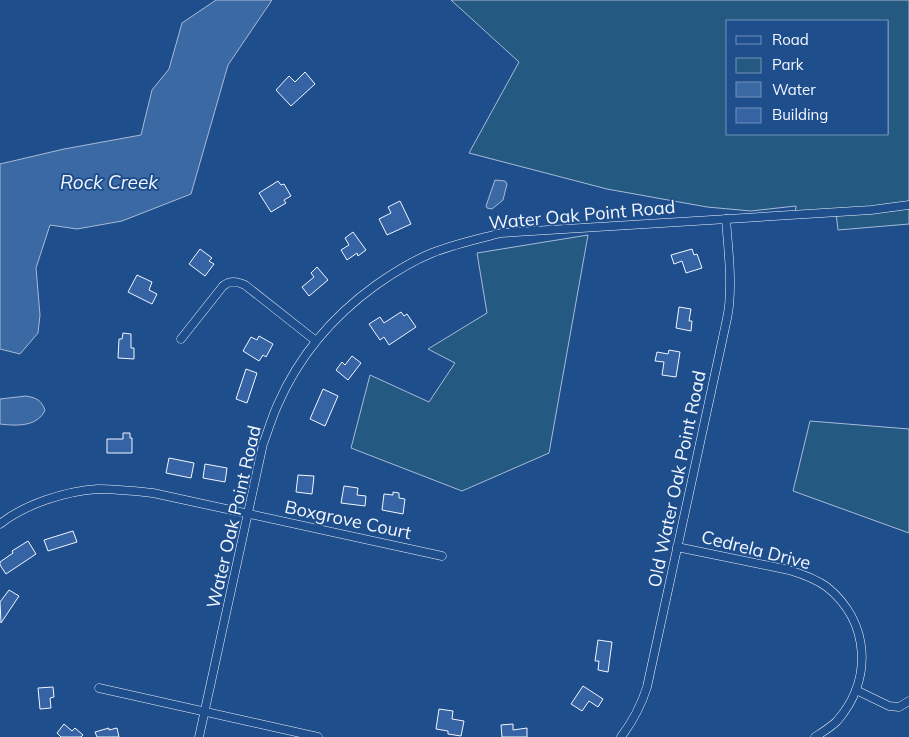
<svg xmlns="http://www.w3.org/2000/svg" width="909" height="737" viewBox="0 0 909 737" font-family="Mulish,sans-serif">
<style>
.green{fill:#245a82;stroke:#a8bbd7;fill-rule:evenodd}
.water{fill:#3b69a3;stroke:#a8bbd7}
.building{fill:#3563a3;stroke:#f2f6ff}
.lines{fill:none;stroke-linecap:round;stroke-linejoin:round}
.street-casing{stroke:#f2f6ff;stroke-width:9}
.street{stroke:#1f4e8c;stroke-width:8}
.labels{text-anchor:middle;stroke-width:4;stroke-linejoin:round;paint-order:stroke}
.street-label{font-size:18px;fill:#f2f6ff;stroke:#1f4e8c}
.water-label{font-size:19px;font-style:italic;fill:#f2f6ff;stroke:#1f4e8c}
</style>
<rect width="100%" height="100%" fill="#1f4e8c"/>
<g class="green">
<path d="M 451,0 L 909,0 L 909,224 L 838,230 L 836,213 L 795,214 L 796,206 L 751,211 L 707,207 L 607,189 L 469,153 L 519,62 ZM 728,21 L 888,21 L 888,134 L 728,134 Z"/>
<path d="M 588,235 L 549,453 L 462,491 L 351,448 L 370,375 L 429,402 L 455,363 L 428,349 L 487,313 L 477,253 Z"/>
<path d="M 810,421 L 909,429 L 909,533 L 793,491 Z"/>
</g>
<g class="water">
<path d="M 216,0 L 272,0 L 228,65 L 191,194 L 122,221 L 77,229 L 50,225 L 36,268 L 40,315 L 38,333 L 20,354 L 0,349 L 0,164 L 64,149 L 141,135 L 152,90 L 169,69 L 182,23 Z"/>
<path d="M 495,180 L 505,181 L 507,184 L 503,200 L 492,209 L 487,208 L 486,206 Z"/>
<path d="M 26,396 C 37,398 41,400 45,410 C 38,427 16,426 0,424 L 0,399 Z"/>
</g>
<g class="building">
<path d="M 305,72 L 315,84 L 291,106 L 276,90 L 289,76 L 295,82 Z"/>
<path d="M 278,181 L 281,185 L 284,184 L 291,196 L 284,200 L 286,203 L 271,212 L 259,193 Z"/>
<path d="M 400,201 L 411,224 L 387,235 L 379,219 L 391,213 L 388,207 Z"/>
<path d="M 353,232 L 366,250 L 358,256 L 357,253 L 347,260 L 341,250 L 349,245 L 345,238 Z"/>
<path d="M 200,249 L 212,258 L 209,261 L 214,264 L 205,276 L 189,264 Z"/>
<path d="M 692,249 L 694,255 L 697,254 L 702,268 L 686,273 L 682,261 L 674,264 L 671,255 Z"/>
<path d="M 317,267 L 328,280 L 309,296 L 302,287 L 314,277 L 311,273 Z"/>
<path d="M 137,275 L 152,282 L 149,290 L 157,294 L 152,304 L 128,292 Z"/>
<path d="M 679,307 L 691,309 L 689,321 L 692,321 L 691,331 L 676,328 Z"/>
<path d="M 401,312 L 404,316 L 407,314 L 416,327 L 389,345 L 384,337 L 380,340 L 369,324 L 380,317 L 384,323 Z"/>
<path d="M 123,333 L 131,334 L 131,348 L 134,348 L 134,359 L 118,358 L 119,339 L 122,339 Z"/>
<path d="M 259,336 L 273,344 L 266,357 L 263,355 L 259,361 L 243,351 L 251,337 L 257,340 Z"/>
<path d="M 669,350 L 680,352 L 676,377 L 662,375 L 664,362 L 655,361 L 657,352 L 668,354 Z"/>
<path d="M 352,356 L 361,363 L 348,380 L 336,370 L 342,362 L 345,365 Z"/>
<path d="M 246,369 L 257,373 L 247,403 L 236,399 Z"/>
<path d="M 323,389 L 338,396 L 325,426 L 310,419 Z"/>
<path d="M 123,433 L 130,433 L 130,438 L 132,438 L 132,453 L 107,453 L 107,439 L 123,439 Z"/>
<path d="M 169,458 L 194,463 L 191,478 L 166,473 Z"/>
<path d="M 205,464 L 227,468 L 225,482 L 203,478 Z"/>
<path d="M 298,475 L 314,476 L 312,494 L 296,492 Z"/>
<path d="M 344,486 L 358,488 L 357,495 L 366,496 L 365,506 L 341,503 Z"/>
<path d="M 393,492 L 399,493 L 399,498 L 405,499 L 403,514 L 382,510 L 384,494 L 393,495 Z"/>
<path d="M 73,531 L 77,542 L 48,551 L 44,540 Z"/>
<path d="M 28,541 L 36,554 L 6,574 L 0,565 L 0,562 L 13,553 L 12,551 Z"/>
<path d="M 9,590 L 19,596 L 1,623 L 0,602 Z"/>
<path d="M 598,640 L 612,642 L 608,672 L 598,670 L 599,661 L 595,661 Z"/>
<path d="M 583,686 L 603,699 L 598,707 L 589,701 L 582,711 L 571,704 Z"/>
<path d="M 53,687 L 54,697 L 50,698 L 51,708 L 40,709 L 38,688 Z"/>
<path d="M 439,709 L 453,711 L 452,719 L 464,721 L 461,736 L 448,734 L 448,731 L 436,729 Z"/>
<path d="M 64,724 L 72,731 L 75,728 L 83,735 L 81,737 L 61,737 L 57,733 Z"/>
<path d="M 513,724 L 513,730 L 527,728 L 527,737 L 502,737 L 501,725 Z"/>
<path d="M 109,728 L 109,730 L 117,728 L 119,737 L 97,737 L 95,732 Z"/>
</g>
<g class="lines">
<g class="street-casing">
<g id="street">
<path d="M 181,339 L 223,286 C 230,280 237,281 245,285 L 316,341"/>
<path d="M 0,524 C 25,504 66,491 98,489 C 116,489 134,491 153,493 L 442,556"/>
<path d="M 677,547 L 789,570 C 802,574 816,579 827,587 C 870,622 873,680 837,721 C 831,727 823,732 815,737"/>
<path d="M 99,688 L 318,737"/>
<path d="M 856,690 L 889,706 L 899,707 L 909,701"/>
<path d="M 199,737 L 263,444 C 268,431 272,417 278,404 C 299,356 333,316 376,285 C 393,273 412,261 432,253 C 454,244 478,239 501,233 L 871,210 L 909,205"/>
<path d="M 621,737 C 633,721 641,706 647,687 L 723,337 C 725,327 728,316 729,306 C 732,277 728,248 726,219"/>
</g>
</g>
<use href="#street" class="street"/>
</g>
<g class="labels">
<g class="street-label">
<text transform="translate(582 215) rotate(-5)" y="6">Water Oak Point Road</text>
<text transform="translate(677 479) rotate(-78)" y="6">Old Water Oak Point Road</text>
<text transform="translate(234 517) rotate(-77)" y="6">Water Oak Point Road</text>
<text transform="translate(348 520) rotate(12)" y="6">Boxgrove Court</text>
<text transform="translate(756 550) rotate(14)" y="6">Cedrela Drive</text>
</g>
<g class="water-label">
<text x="109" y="189">Rock Creek</text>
</g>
</g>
<rect x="726" y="20" width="162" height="115" fill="#1f4e8c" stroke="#7391ba"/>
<rect x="736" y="36" width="25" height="8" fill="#1f4e8c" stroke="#7391ba"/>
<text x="772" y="45" font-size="15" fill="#f2f6ff">Road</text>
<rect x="736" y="58" width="25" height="15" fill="#245a82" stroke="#7391ba"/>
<text x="772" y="70" font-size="15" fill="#f2f6ff">Park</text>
<rect x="736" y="82" width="25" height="15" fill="#3b69a3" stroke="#7391ba"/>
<text x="772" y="95" font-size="15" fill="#f2f6ff">Water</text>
<rect x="736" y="108" width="25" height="15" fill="#3563a3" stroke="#7391ba"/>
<text x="772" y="120" font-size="15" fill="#f2f6ff">Building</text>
</svg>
